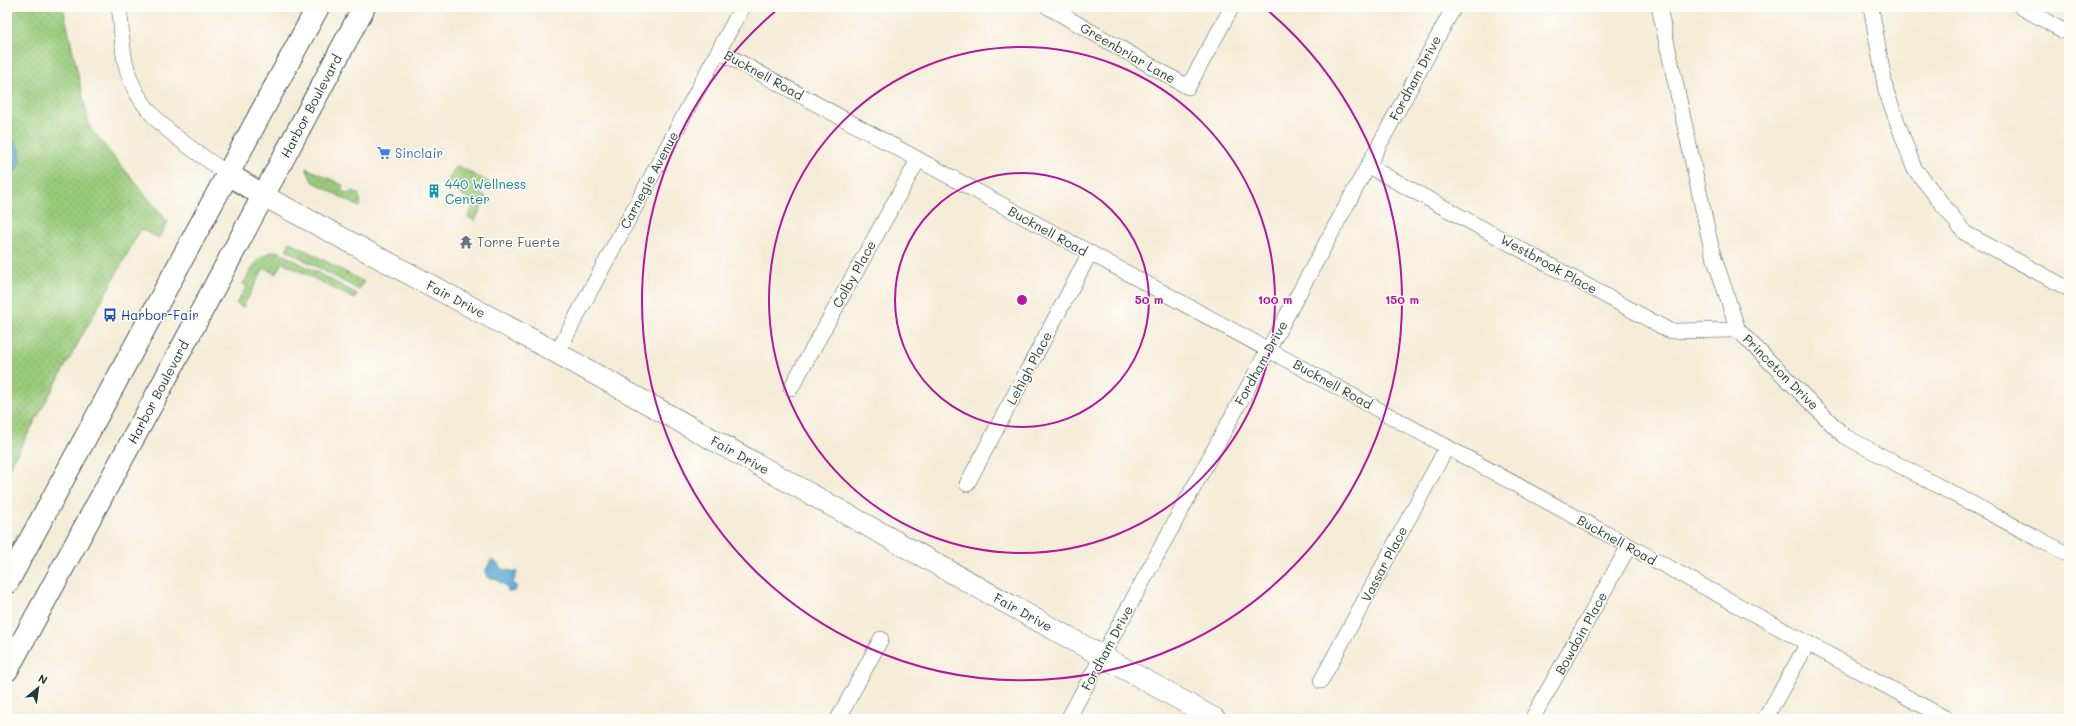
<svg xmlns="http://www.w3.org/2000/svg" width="2076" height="726" viewBox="0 0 2076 726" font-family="Mali,sans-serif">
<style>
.grass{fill:url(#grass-dots);stroke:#5c8458}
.garden{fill:url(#garden-furrows);stroke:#5c8458}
.water{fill:#57a7d1;stroke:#3b7282}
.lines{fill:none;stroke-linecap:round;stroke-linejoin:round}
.minor-casing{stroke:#3f574c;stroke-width:16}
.secondary-casing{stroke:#3f574c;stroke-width:22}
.primary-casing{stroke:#3f574c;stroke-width:24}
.minor{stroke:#fff;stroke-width:15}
.secondary{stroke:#fff;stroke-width:21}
.primary{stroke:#fff;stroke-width:22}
.ring{fill:none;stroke:#b5179e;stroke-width:2}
.labels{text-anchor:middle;stroke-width:3;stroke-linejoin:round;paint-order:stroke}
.street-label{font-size:13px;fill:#1f3d34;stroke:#fdfcf7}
.shop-label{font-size:13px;fill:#366cbe;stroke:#fdfcf7;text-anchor:start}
.culture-label{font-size:13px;fill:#0d838f;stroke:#fdfcf7;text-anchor:start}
.worship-label{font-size:13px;fill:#5b616d;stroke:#fdfcf7;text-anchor:start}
.transit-label{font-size:13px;fill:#164399;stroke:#fdfcf7;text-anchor:start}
.centre{fill:#b5179e;stroke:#fdfcf7;stroke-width:2}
.ring-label{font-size:12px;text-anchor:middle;font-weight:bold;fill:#b5179e;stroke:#fdfcf7;stroke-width:3;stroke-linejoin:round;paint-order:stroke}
</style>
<defs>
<pattern id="grass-dots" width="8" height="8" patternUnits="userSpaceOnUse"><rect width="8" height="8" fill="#9acb7b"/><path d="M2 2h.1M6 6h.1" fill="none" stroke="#7da666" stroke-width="1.8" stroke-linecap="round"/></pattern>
<pattern id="garden-furrows" width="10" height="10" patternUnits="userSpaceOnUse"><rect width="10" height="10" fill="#9acb7b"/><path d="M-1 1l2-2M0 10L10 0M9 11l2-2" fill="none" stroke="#7da666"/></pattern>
</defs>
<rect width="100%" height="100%" fill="#fdfcf7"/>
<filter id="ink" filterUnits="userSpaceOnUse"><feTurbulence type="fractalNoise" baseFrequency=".025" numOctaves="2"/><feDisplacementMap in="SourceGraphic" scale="8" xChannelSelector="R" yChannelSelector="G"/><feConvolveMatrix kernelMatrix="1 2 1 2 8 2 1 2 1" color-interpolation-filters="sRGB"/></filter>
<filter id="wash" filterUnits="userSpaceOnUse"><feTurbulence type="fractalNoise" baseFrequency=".012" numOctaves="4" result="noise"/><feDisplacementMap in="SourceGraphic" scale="16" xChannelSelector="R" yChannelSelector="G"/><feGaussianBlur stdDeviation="0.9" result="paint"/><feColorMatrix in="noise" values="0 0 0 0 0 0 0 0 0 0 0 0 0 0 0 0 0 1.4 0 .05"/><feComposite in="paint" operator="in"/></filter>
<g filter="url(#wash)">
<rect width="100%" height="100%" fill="#f5ecd7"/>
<g class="grass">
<path d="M 7,7 L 63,7 L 90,128 L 168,222 L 159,238 L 141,229 L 7,472 Z"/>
<path d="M 290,242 L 364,282 L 359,290 L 286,250 Z"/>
<path d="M 277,251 L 281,253 L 357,294 L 354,299 L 282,262 L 276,274 L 264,268 L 243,307 L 236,304 L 247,286 L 243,284 C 252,269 258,253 277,251 Z"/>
</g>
<g class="garden">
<path d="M 456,165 L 490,183 L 487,188 L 483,187 L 480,193 L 486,197 L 475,221 L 468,217 L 475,202 L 448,188 L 449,185 L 446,184 Z"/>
<path d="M 306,168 L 343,185 L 341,190 L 348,194 L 353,191 L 358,193 L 361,203 L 359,207 L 312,181 Z"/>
</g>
<g class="water">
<path d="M 7,135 C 28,149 22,166 7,181 Z"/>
<path d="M 491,560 L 499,564 L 501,569 L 517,572 L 513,583 L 517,587 L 513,592 L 508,591 L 506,586 L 492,577 L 491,579 L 486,576 L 487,574 L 485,572 Z"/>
</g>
</g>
<g filter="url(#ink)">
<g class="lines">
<g class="minor-casing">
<g id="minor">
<path d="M 119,7 C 122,26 121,46 126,65 C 138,118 187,145 228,174"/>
<path d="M 1048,7 L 1188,87 L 1232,7"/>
<path d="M 1659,7 L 1712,251 L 1738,330 L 1844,436 L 2069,555"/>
<path d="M 1871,7 L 1886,91 L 1914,168 L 1965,233 L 2069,289"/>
<path d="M 2021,7 L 2069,34"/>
<path d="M 719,51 L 1947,719"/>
<path d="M 1368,166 L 1670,331 L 1738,330"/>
<path d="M 557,353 L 742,7"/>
<path d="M 791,388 L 918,160"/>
<path d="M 967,484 L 1090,253"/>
<path d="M 1321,681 L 1447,447"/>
<path d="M 838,719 L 881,639"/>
<path d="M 1068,719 L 1454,7"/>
<path d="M 1532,719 L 1629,546"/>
<path d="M 1765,719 L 1808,643"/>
</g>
</g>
<g class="secondary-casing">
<path id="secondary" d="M 262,195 L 557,353 L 1215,719"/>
</g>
<g class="primary-casing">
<g id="primary">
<path d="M 228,174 L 262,195"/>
<path d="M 7,583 L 318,7"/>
<path d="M 7,670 L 153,402 L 364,7"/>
</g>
</g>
<use href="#minor" class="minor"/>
<use href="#secondary" class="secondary"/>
<use href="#primary" class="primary"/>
</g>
</g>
<g class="ring">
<circle cx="1022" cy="300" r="127"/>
<circle cx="1022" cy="300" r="253"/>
<path d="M1266 9A380 380 0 1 1 778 9"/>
</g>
<defs>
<g id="supermarket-bare" transform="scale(1.08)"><path d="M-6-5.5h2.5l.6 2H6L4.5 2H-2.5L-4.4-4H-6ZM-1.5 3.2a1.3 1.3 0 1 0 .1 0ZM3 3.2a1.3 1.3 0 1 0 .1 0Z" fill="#3f7fe0" stroke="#fdfcf7" stroke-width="2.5" paint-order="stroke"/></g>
<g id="building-bare" transform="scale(1.08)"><path d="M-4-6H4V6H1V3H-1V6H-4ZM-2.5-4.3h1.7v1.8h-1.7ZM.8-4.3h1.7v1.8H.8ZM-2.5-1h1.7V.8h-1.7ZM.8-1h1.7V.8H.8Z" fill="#0f9aa8" stroke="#fdfcf7" stroke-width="2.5" paint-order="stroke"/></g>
<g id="temple-bare" transform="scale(1.08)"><path d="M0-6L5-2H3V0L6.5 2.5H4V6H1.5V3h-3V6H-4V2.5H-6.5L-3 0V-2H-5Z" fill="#6b7280" stroke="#fdfcf7" stroke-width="2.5" paint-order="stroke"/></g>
<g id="bus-bare" transform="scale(1.08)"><path d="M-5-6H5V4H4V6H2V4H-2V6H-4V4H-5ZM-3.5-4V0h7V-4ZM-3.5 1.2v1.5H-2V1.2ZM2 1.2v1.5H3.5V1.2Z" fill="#1a4fb4" stroke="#fdfcf7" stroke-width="2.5" paint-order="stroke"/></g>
</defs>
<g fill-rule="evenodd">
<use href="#supermarket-bare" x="384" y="153"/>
<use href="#building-bare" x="434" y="191"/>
<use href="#temple-bare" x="466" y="242"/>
<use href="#bus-bare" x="110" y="315"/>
</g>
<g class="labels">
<g class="street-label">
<text transform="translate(1128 53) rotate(30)" y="5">Greenbriar Lane</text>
<text transform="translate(764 75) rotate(29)" y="5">Bucknell Road</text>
<text transform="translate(1415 78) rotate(-62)" y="5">Fordham Drive</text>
<text transform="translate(311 106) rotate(-62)" y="5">Harbor Boulevard</text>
<text transform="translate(649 180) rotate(-62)" y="5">Carnegie Avenue</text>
<text transform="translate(1048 231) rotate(29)" y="5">Bucknell Road</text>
<text transform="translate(1549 264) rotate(29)" y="5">Westbrook Place</text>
<text transform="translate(854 274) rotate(-61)" y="5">Colby Place</text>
<text transform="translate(456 299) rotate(28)" y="5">Fair Drive</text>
<text transform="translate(1261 363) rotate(-61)" y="5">Fordham Drive</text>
<text transform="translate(1029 368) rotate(-62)" y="5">Lehigh Place</text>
<text transform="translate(1781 372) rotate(45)" y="5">Princeton Drive</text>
<text transform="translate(1333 384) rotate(29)" y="5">Bucknell Road</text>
<text transform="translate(158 392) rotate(-62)" y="5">Harbor Boulevard</text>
<text transform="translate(740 455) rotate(29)" y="5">Fair Drive</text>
<text transform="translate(1617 540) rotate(29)" y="5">Bucknell Road</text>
<text transform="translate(1384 564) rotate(-62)" y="5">Vassar Place</text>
<text transform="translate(1023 612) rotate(29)" y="5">Fair Drive</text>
<text transform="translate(1581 633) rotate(-61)" y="5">Bowdoin Place</text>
<text transform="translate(1107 648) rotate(-62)" y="5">Fordham Drive</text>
</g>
<g class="shop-label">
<text x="395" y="158">Sinclair</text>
</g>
<g class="culture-label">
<text x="445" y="189">440 Wellness<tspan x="445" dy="15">Center</tspan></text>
</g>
<g class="worship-label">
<text x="477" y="247">Torre Fuerte</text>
</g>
<g class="transit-label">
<text x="121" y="320">Harbor-Fair</text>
</g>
</g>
<circle cx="1022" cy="300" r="6" class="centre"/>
<g class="ring-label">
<text x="1149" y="304">50 m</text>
<text x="1275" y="304">100 m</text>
<text x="1402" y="304">150 m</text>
</g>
<rect width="2076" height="726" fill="none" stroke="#fdfcf7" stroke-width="24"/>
<g transform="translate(38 688) rotate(29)" stroke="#fdfcf7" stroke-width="3" paint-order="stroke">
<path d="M0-3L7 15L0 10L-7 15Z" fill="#1f3d34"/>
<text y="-6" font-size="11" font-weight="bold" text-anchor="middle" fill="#1f3d34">N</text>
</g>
</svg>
